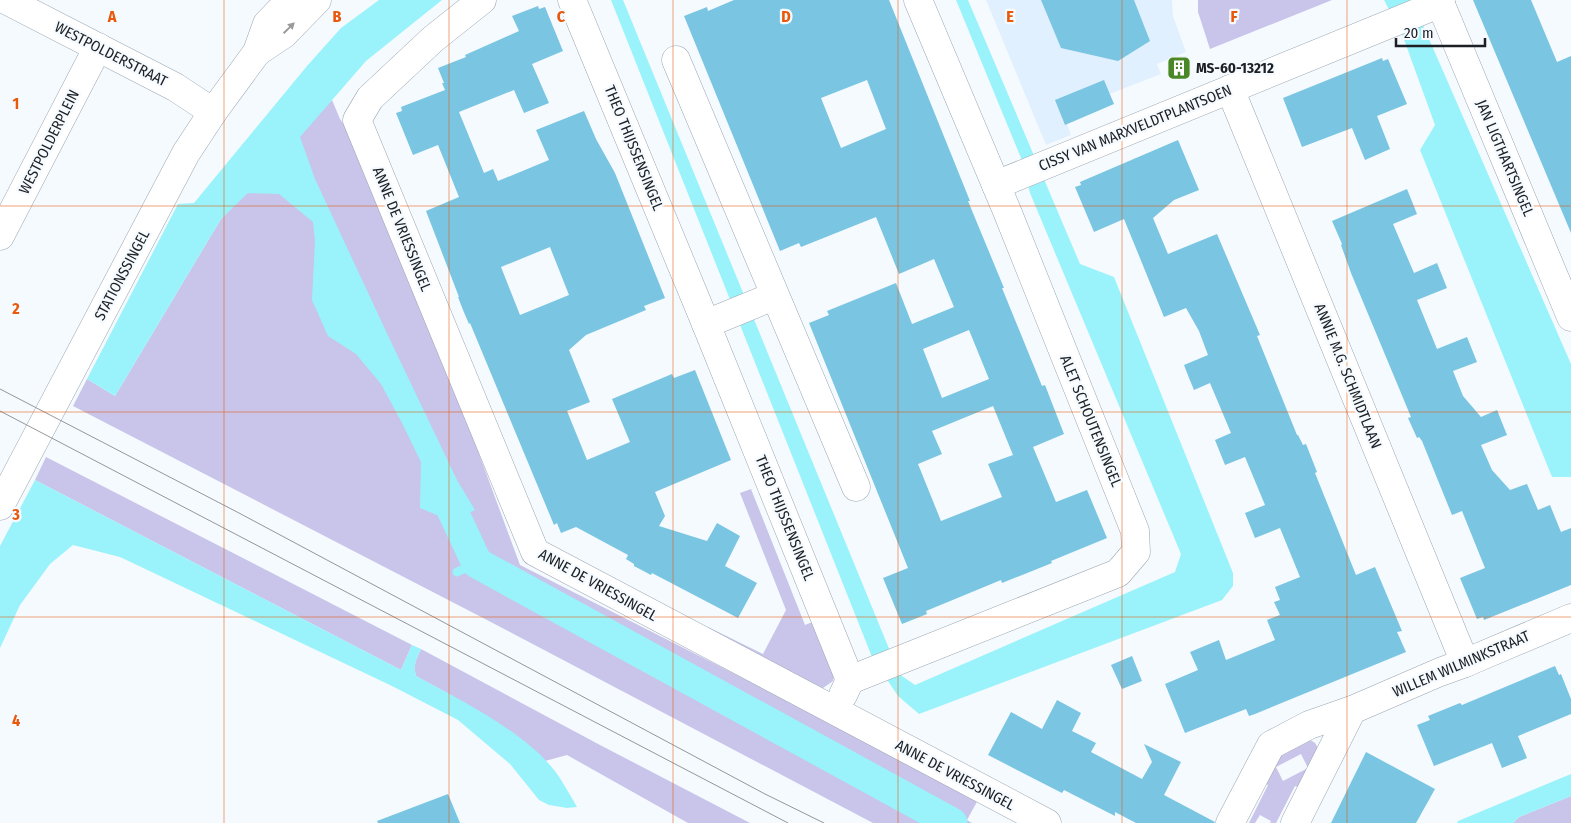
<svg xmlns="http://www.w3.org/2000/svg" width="1571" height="823" viewBox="0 0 1571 823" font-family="'Fira Sans Condensed',sans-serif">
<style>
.built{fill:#e1f0fe}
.green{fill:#c8c4ea;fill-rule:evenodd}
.water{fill:#9af3fa}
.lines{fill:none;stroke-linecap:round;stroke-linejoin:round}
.stream{stroke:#9af3fa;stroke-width:9}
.canal{stroke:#9af3fa;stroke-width:31}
.building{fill:#79c5e2;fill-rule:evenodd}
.minor-casing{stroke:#9ba6b1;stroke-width:29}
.minor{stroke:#fff;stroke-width:28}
.tram{stroke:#93979c;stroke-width:1}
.oneway{fill:#999b9c}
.grid{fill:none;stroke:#e8590c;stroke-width:1;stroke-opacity:0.55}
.labels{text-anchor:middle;stroke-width:4.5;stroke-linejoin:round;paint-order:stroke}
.street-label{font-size:15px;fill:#1c2024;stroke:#f5faff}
.poi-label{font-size:15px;font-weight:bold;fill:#1c2024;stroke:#f5faff;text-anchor:start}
.grid-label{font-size:16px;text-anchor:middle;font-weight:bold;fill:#e8590c;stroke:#f5faff;stroke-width:4.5;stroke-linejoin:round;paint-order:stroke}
</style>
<rect width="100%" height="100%" fill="#f5faff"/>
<path class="built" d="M 986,0 L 1172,0 L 1173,16 L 1186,52 L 1157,64 L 1161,74 L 1063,112 L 1071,135 L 1046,145 Z"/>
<g class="green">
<path d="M 1198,0 L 1332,0 L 1210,49 L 1198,12 Z"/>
<path d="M 332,100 L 340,119 L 348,130 L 430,321 L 520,565 L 979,798 L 967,820 L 972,823 L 873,823 L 487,620 L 73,406 L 87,379 L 115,396 L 221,219 Z"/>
<path d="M 46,457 L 412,645 L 401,670 L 35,480 Z"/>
<path d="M 751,489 L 805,625 L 815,621 L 835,671 L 833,681 L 823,688 L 812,686 L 706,630 L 708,627 L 763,654 L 786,610 L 740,493 Z"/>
<path d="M 421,649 L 600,745 L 750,823 L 688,823 L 567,755 L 545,761 C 507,726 462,701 416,676 C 413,666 416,659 421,649 Z"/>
<path d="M 1309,739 L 1315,743 L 1318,748 L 1303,789 L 1295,786 L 1276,823 L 1270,823 L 1271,821 L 1260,815 L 1255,823 L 1249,823 L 1268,785 L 1261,781 L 1275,755 ZM 1301,754 L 1308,768 L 1283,781 L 1276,767 Z"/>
<path d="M 1571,796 L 1571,823 L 1513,823 L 1519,817 Z"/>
</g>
<g class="water">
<path d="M 379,0 L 442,0 L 366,61 L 300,137 L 315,179 L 391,342 L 457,480 L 475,510 L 451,521 L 420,508 L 421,462 L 402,423 L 381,384 L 356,354 L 328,336 L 312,300 L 315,241 L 313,222 L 279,194 L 248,193 L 221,219 L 115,396 L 87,379 L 178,204 L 194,203 L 307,66 L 341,28 Z"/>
<path d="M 611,0 L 623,0 L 890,651 L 902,676 L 915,685 L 1175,572 L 1181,554 L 1030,193 L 1021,158 L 956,0 L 968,0 L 1080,264 L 1114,277 L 1233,573 L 1233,586 L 1222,600 L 919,714 L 898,696 L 872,657 Z"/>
<path d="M 1384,0 L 1412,0 L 1571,364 L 1571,477 L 1552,477 L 1420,150 L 1435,125 L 1402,34 Z"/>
<path d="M 35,480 L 401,670 L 412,645 L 421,649 C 416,659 413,666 416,676 C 462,701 522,730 555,771 C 563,782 570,795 577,807 L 567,808 L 549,805 L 539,800 L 510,764 L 458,720 L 392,686 L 120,557 L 73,545 L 50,564 L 20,605 L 0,648 L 0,546 Z"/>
<path d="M 1571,774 L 1571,796 L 1519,817 L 1513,823 L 1457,823 L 1458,821 Z"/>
</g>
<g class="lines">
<path class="stream" d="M 457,572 L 477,563"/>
<path class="canal" d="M 438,480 L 477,563 L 952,823"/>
</g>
<g class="building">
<path d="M 734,0 L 889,0 L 970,201 L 968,201 L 1004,288 L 1002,288 L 1042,386 L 1045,385 L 1064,434 L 1033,447 L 1056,502 L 1087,490 L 1107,538 L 1051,561 L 1052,563 L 1002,583 L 1001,580 L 926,611 L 927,614 L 902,624 L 883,578 L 908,568 L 809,323 L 829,315 L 827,311 L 896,283 L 912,324 L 954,307 L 934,259 L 899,274 L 876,217 L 801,247 L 799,243 L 780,251 L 684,16 L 707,7 L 708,11 ZM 867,80 L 886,129 L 841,148 L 821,98 ZM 969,330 L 989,379 L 942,398 L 923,349 ZM 993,406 L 1013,455 L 988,464 L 1002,497 L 941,521 L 918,464 L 942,454 L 932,431 Z"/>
<path d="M 1041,0 L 1134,0 L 1150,41 L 1118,61 L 1061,48 Z"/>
<path d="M 1473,0 L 1531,0 L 1557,62 L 1571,56 L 1571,233 Z"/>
<path d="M 538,6 L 539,9 L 545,7 L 563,51 L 532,64 L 549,103 L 524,113 L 514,90 L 459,112 L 484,173 L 493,169 L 498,181 L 549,160 L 536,130 L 584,111 L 596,139 L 615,173 L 665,298 L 644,306 L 646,310 L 586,335 L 569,350 L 590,402 L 567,411 L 587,460 L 630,442 L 612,399 L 672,374 L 674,378 L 695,370 L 731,460 L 655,492 L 665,516 L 659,526 L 707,541 L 717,523 L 740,536 L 725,566 L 757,583 L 738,618 L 652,573 L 651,575 L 634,566 L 634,564 L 626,559 L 628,555 L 576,527 L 561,533 L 557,523 L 554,525 L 470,323 L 469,324 L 463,310 L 458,297 L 459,297 L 426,211 L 459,197 L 438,145 L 413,155 L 396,113 L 402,111 L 401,107 L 445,90 L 442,83 L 444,83 L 438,68 L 466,57 L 465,55 L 519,31 L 512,16 ZM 550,247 L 569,295 L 520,315 L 501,267 Z"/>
<path d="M 1382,58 L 1383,61 L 1388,59 L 1407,104 L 1377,116 L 1390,149 L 1365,160 L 1352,128 L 1302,147 L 1283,98 Z"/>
<path d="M 1104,80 L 1114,104 L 1065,125 L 1055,100 Z"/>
<path d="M 1178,140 L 1199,190 L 1174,200 L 1153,218 L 1168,254 L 1217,234 L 1260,335 L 1257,336 L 1297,435 L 1298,435 L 1303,445 L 1306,444 L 1317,472 L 1315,473 L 1356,575 L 1375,567 L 1402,631 L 1397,632 L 1406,652 L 1255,714 L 1249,716 L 1246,709 L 1185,733 L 1165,684 L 1198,670 L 1190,652 L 1219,640 L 1226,660 L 1275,640 L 1267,620 L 1280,615 L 1274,602 L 1280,600 L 1275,587 L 1300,577 L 1280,528 L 1255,538 L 1245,513 L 1265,505 L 1245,457 L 1225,465 L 1215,440 L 1231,433 L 1210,383 L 1194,390 L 1189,378 L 1184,365 L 1208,355 L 1199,331 L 1186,308 L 1164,317 L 1124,219 L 1094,232 L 1075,187 L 1081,185 L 1080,182 Z"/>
<path d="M 1407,189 L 1417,214 L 1393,224 L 1414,273 L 1437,263 L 1447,288 L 1417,300 L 1437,349 L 1467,337 L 1477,362 L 1453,371 L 1463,396 L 1481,417 L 1497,410 L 1507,435 L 1481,445 L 1492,470 L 1510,490 L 1527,484 L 1538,510 L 1550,505 L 1561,532 L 1571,528 L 1571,585 L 1484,620 L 1483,617 L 1477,619 L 1460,578 L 1485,568 L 1462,511 L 1452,515 L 1422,441 L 1419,437 L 1417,438 L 1408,418 L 1411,417 L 1351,273 L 1341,245 L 1342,244 L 1332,221 Z"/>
<path d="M 1132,656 L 1142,681 L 1122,689 L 1111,665 Z"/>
<path d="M 1555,666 L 1559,675 L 1561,674 L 1571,699 L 1571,714 L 1518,736 L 1527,758 L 1502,768 L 1492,743 L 1434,766 L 1417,725 L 1430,720 L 1428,716 L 1460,703 L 1462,705 Z"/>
<path d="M 1057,700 L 1081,713 L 1072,731 L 1096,743 L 1091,752 L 1142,779 L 1152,762 L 1144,744 L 1181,762 L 1164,795 L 1215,822 L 1214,823 L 1136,823 L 1115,812 L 1115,816 L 1064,790 L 1062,793 L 988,755 L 1011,712 L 1042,729 Z"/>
<path d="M 1366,752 L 1435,789 L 1416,823 L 1331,823 Z"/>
<path d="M 448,794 L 460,823 L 378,823 L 377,821 Z"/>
</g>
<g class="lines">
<g class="minor-casing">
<g id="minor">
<path d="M 6,0 L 175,87 L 213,112"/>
<path d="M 482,0 L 433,39 L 370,98 L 357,120 L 535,552 L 1047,823"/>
<path d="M 572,0 L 706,324 L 850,680 L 843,695"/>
<path d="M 1439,0 L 1571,317"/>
<path d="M 257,52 L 284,34 L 317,0"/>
<path d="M 676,60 L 856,487"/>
<path d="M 1230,89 L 1465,663"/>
<path d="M 996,185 L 1441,3"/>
<path d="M 0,236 L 98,47"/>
<path d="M 706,324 L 774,296"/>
<path d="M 0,506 L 186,153 L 213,112 L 257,52 L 267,24 L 290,0"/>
<path d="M 850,680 L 1118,573 L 1136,552 L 1135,531 L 1007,211 L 918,0"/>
<path d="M 1230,823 L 1271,745 L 1309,725 L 1352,710"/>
<path d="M 1295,823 L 1352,710 L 1440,672 L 1465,663 L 1571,618"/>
</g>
</g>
<use href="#minor" class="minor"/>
<g class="tram">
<path d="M 0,389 L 239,513 L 765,794 L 824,823"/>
<path d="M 0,411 L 788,823"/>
</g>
</g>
<defs><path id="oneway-solid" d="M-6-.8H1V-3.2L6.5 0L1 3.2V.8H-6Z" transform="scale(1.25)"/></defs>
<use class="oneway" href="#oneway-solid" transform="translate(289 28) rotate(-44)"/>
<path class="grid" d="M 224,0 L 224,823M 449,0 L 449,823M 673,0 L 673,823M 898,0 L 898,823M 1122,0 L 1122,823M 1347,0 L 1347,823M 0,206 L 1571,206M 0,412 L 1571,412M 0,617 L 1571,617"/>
<defs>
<g id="building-square" transform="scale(1.25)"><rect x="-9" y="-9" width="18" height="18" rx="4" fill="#4a8827" stroke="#f5faff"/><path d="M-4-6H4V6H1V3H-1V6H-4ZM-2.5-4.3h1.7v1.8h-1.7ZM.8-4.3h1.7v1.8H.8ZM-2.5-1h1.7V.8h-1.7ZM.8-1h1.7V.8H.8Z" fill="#fff"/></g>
</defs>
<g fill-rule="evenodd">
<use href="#building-square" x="1179" y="68"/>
</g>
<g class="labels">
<g class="street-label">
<text transform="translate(111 54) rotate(27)" y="5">WESTPOLDERSTRAAT</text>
<text transform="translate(1135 128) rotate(-22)" y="5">CISSY VAN MARXVELDTPLANTSOEN</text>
<text transform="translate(49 142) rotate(-63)" y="5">WESTPOLDERPLEIN</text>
<text transform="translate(634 148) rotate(68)" y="5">THEO THIJSSENSINGEL</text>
<text transform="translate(1505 158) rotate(67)" y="5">JAN LIGTHARTSINGEL</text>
<text transform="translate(402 229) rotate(68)" y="5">ANNE DE VRIESSINGEL</text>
<text transform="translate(122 275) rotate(-62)" y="5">STATIONSSINGEL</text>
<text transform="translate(1348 376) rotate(68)" y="5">ANNIE M.G. SCHMIDTLAAN</text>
<text transform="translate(1091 421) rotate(68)" y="5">ALET SCHOUTENSINGEL</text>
<text transform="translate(785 518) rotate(68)" y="5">THEO THIJSSENSINGEL</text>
<text transform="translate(598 585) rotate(29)" y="5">ANNE DE VRIESSINGEL</text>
<text transform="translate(1461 664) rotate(-23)" y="5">WILLEM WILMINKSTRAAT</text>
<text transform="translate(955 775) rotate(28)" y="5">ANNE DE VRIESSINGEL</text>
</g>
<g class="poi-label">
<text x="1196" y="73">MS-60-13212</text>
</g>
</g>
<g class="grid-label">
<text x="112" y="22">A</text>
<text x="337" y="22">B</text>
<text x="561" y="22">C</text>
<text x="786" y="22">D</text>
<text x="1010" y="22">E</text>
<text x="1234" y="22">F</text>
<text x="16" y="109">1</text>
<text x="16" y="314">2</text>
<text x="16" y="520">3</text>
<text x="16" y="726">4</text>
</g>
<path d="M1396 38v8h89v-8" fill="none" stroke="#1c2024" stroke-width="2.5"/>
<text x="1404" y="38" font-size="15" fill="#1c2024" stroke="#f5faff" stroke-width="4" paint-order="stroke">20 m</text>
</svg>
